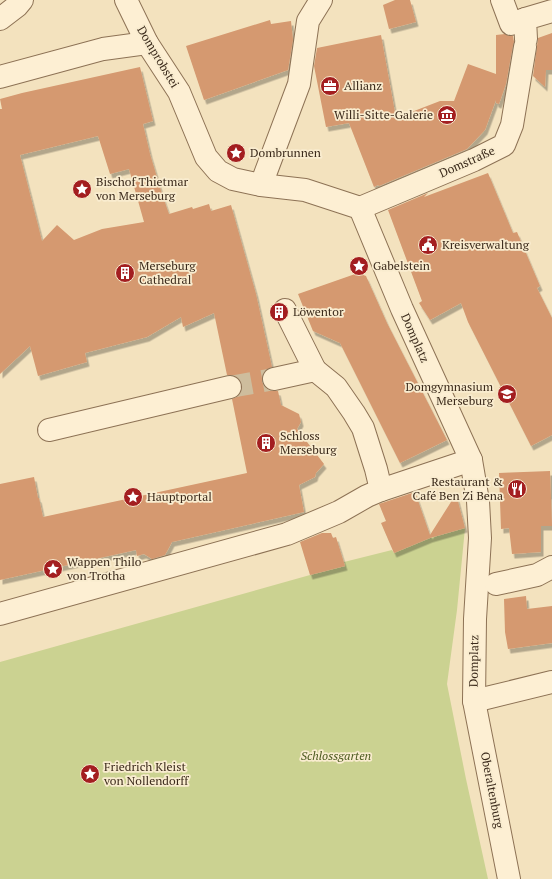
<svg xmlns="http://www.w3.org/2000/svg" width="552" height="879" viewBox="0 0 552 879" font-family="'PT Serif',serif">
<style>
.green{fill:#cbd291}
.building{fill:#d59970;fill-rule:evenodd;filter:url(#shadow)}
.lines{fill:none;stroke-linecap:round;stroke-linejoin:round}
.minor-tunnel{stroke:#cebd9d;stroke-width:22;stroke-dasharray:22 11;stroke-linecap:butt}
.minor-casing{stroke:#8d7255;stroke-width:24}
.minor{stroke:#fdefd3;stroke-width:22}
.labels{text-anchor:middle;stroke-width:3.5;stroke-linejoin:round;paint-order:stroke}
.street-label{font-size:12px;fill:#3b2a1b;stroke:#f9eccf}
.poi-label{font-size:12px;fill:#3b2a1b;stroke:#f9eccf;text-anchor:start}
.park-label{font-size:12px;font-style:italic;fill:#4c5a1f;stroke:#f9eccf}
</style>
<defs>
<filter id="shadow"><feDropShadow dx="2.5" dy="4.5" stdDeviation="0" flood-color="#0004"/></filter>
</defs>
<rect width="100%" height="100%" fill="#f3e2be"/>
<path class="green" d="M 465,528 L 457,610 L 447,684 L 466,779 L 488,879 L 0,879 L 0,662 L 310,575 L 345,566 L 344,562 L 392,550 L 394,553 L 430,538 Z"/>
<g class="building">
<path d="M 395,0 L 410,0 L 416,22 L 389,29 L 383,5 Z"/>
<path d="M 270,20 L 271,24 L 291,21 L 293,40 L 288,70 L 204,100 L 186,46 Z"/>
<path d="M 552,33 L 552,70 L 546,70 L 545,87 L 533,76 L 538,38 Z"/>
<path d="M 505,34 L 509,36 L 513,36 L 514,42 L 513,45 L 506,84 L 499,104 L 496,103 L 496,100 L 485,130 L 467,149 L 379,186 L 378,185 L 374,187 L 349,123 L 326,127 L 314,66 L 317,48 L 381,35 L 396,118 L 440,101 L 454,101 L 468,64 L 496,74 L 496,35 Z"/>
<path d="M 140,67 L 153,121 L 143,124 L 150,154 L 162,194 L 169,214 L 192,207 L 193,209 L 209,204 L 211,211 L 231,205 L 256,294 L 272,367 L 265,370 L 262,376 L 262,382 L 265,387 L 270,391 L 278,391 L 281,405 L 299,414 L 301,422 L 297,429 L 324,464 L 316,473 L 315,477 L 299,485 L 304,512 L 172,542 L 165,555 L 152,559 L 144,554 L 137,556 L 136,550 L 0,580 L 0,484 L 34,477 L 38,498 L 39,498 L 43,517 L 247,473 L 232,399 L 239,396 L 242,391 L 242,384 L 239,378 L 233,375 L 227,375 L 214,313 L 183,327 L 181,317 L 147,337 L 85,353 L 87,362 L 38,376 L 30,346 L 0,374 L 0,109 L 2,109 L 0,99 L 22,93 ZM 98,136 L 110,174 L 129,169 L 144,222 L 102,229 L 74,240 L 57,225 L 42,241 L 20,155 Z"/>
<path d="M 488,173 L 513,233 L 517,232 L 540,286 L 537,288 L 552,318 L 552,435 L 531,446 L 468,322 L 461,303 L 430,320 L 419,303 L 422,301 L 388,210 L 428,193 L 424,197 Z"/>
<path d="M 358,273 L 366,276 L 387,323 L 447,440 L 400,463 L 340,343 L 313,331 L 298,294 Z"/>
<path d="M 550,471 L 552,526 L 541,526 L 541,552 L 512,554 L 509,528 L 501,529 L 499,473 Z"/>
<path d="M 415,492 L 430,535 L 456,494 L 465,528 L 430,538 L 394,553 L 381,523 L 386,521 L 379,504 Z"/>
<path d="M 322,533 L 331,533 L 333,538 L 336,537 L 345,566 L 310,575 L 300,542 Z"/>
<path d="M 526,596 L 527,609 L 552,606 L 552,643 L 508,649 L 505,632 L 504,599 Z"/>
</g>
<g class="lines">
<path class="minor-tunnel" d="M 230,387 L 274,379"/>
<g class="minor-casing">
<g id="minor">
<path d="M 126,0 L 147,43 L 179,92 L 206,157 L 218,171 L 233,179 L 261,185 L 305,190 L 360,208 L 402,309 L 471,460 L 478,501 L 480,538 L 475,619 L 474,701 L 509,879"/>
<path d="M 502,0 L 511,24 L 525,19"/>
<path d="M 0,19 L 17,6 L 22,0"/>
<path d="M 526,39 L 525,19 L 552,11"/>
<path d="M 0,77 L 103,49 L 147,43"/>
<path d="M 261,185 L 299,84 L 308,21 L 321,0"/>
<path d="M 360,208 L 474,160 L 504,145 L 512,125 L 525,47"/>
<path d="M 285,310 L 315,370"/>
<path d="M 274,379 L 315,370 L 336,387 L 354,413 L 363,428 L 376,469 L 381,490"/>
<path d="M 49,430 L 230,387"/>
<path d="M 496,584 L 537,575 L 552,567"/>
<path d="M 0,614 L 287,534 L 339,512 L 367,496 L 381,490 L 471,460"/>
<path d="M 474,701 L 552,682"/>
</g>
</g>
<use href="#minor" class="minor"/>
</g>
<defs>
<g id="office-disc" transform="scale(1)"><circle r="9.5" fill="#a31e20" stroke="#f9eccf"/><path d="M-6-3h4V-5.5h4V-3h4V5H-6ZM-1-4.5V-3h2v-1.5ZM-6 0V1H6V0Z" fill="#fff"/></g>
<g id="museum-disc" transform="scale(1)"><circle r="9.5" fill="#a31e20" stroke="#f9eccf"/><path d="M0-6L6-3V-2H-6V-3ZM-5-1h2V3h-2ZM-1-1h2V3h-2ZM3-1h2V3H3ZM-6 4H6V6H-6Z" fill="#fff"/></g>
<g id="sight-disc" transform="scale(1)"><circle r="9.5" fill="#a31e20" stroke="#f9eccf"/><path d="M0-6L1.8-2.2L6-1.7L2.9 1.2L3.7 5.4L0 3.3L-3.7 5.4L-2.9 1.2L-6-1.7L-1.8-2.2Z" fill="#fff"/></g>
<g id="civic-disc" transform="scale(1)"><circle r="9.5" fill="#a31e20" stroke="#f9eccf"/><path d="M-.6-6.5H3V-4.5H.6V-3L4-1V1h2V6H-6V1h2V-1L-.6-3ZM-1.2 2.5V6h2.4V2.5Z" fill="#fff"/></g>
<g id="building-disc" transform="scale(1)"><circle r="9.5" fill="#a31e20" stroke="#f9eccf"/><path d="M-4-6H4V6H1V3H-1V6H-4ZM-2.5-4.3h1.7v1.8h-1.7ZM.8-4.3h1.7v1.8H.8ZM-2.5-1h1.7V.8h-1.7ZM.8-1h1.7V.8H.8Z" fill="#fff"/></g>
<g id="school-disc" transform="scale(1)"><circle r="9.5" fill="#a31e20" stroke="#f9eccf"/><path d="M0-5L7-2L0 1L-7-2ZM-4 1L0 2.5L4 1V4Q0 6-4 4Z" fill="#fff"/></g>
<g id="restaurant-disc" transform="scale(1)"><circle r="9.5" fill="#a31e20" stroke="#f9eccf"/><path d="M-5-6h1v4h1v-4h1v4h1v-4h1v5L-1.5 .5V6h-2V.5L-5-1ZM5-6V6H3V1.5H1.5Q1.5-4 5-6Z" fill="#fff"/></g>
</defs>
<g fill-rule="evenodd">
<use href="#office-disc" x="330" y="86"/>
<use href="#museum-disc" x="447" y="115"/>
<use href="#sight-disc" x="236" y="153"/>
<use href="#sight-disc" x="82" y="189"/>
<use href="#civic-disc" x="428" y="245"/>
<use href="#sight-disc" x="359" y="266"/>
<use href="#building-disc" x="125" y="273"/>
<use href="#building-disc" x="279" y="312"/>
<use href="#school-disc" x="507" y="394"/>
<use href="#building-disc" x="266" y="443"/>
<use href="#restaurant-disc" x="517" y="489"/>
<use href="#sight-disc" x="133" y="497"/>
<use href="#sight-disc" x="53" y="569"/>
<use href="#sight-disc" x="90" y="774"/>
</g>
<g class="labels">
<g class="street-label">
<text transform="translate(158 57) rotate(59)" y="4">Domprobstei</text>
<text transform="translate(467 162) rotate(-24)" y="4">Domstraße</text>
<text transform="translate(415 338) rotate(66)" y="4">Domplatz</text>
<text transform="translate(474 661) rotate(-89)" y="4">Domplatz</text>
<text transform="translate(492 790) rotate(79)" y="4">Oberaltenburg</text>
</g>
<g class="poi-label">
<text x="344" y="90">Allianz</text>
<text x="433" y="119" text-anchor="end">Willi-Sitte-Galerie</text>
<text x="250" y="157">Dombrunnen</text>
<text x="96" y="186">Bischof Thietmar<tspan x="96" dy="14">von Merseburg</tspan></text>
<text x="442" y="249">Kreisverwaltung</text>
<text x="139" y="270">Merseburg<tspan x="139" dy="14">Cathedral</tspan></text>
<text x="373" y="270">Gabelstein</text>
<text x="293" y="316">Löwentor</text>
<text x="493" y="391" text-anchor="end">Domgymnasium<tspan x="493" dy="14">Merseburg</tspan></text>
<text x="280" y="440">Schloss<tspan x="280" dy="14">Merseburg</tspan></text>
<text x="503" y="486" text-anchor="end">Restaurant &amp;<tspan x="503" dy="14">Café Ben Zi Bena</tspan></text>
<text x="147" y="501">Hauptportal</text>
<text x="67" y="566">Wappen Thilo<tspan x="67" dy="14">von Trotha</tspan></text>
<text x="104" y="771">Friedrich Kleist<tspan x="104" dy="14">von Nollendorff</tspan></text>
</g>
<g class="park-label">
<text x="336" y="760">Schlossgarten</text>
</g>
</g>
</svg>
